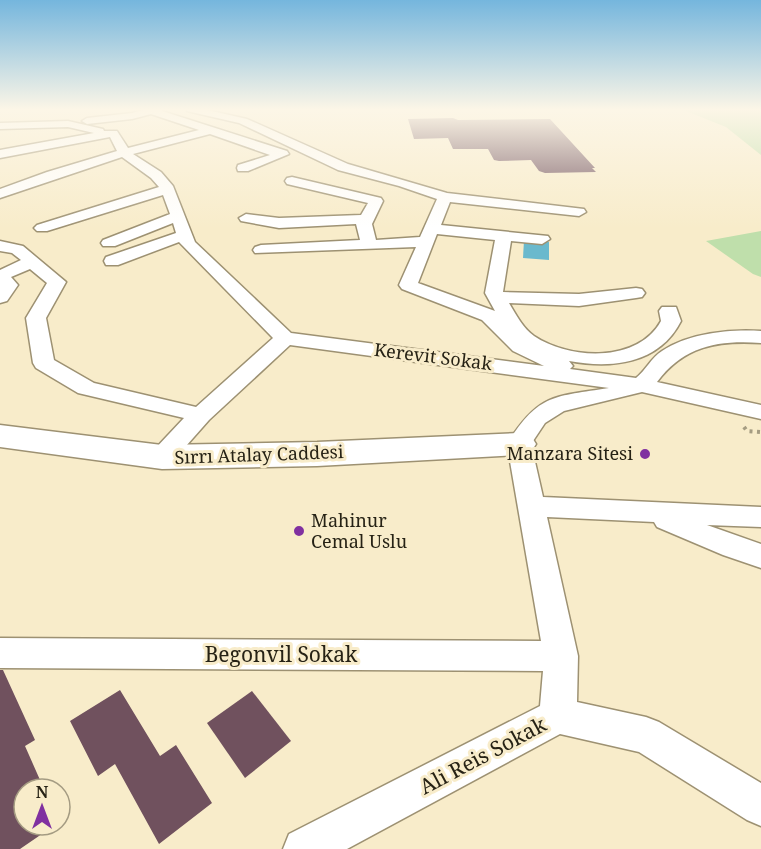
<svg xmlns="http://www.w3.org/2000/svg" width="761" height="849" viewBox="0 0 761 849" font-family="'Noto Serif',serif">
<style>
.green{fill:#bfdfab}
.water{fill:#6ab9cd}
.building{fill:#70515e}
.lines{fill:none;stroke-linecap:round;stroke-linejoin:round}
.street-casing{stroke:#9d9172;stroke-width:3}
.secondary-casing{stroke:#9d9172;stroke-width:3}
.path{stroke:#a59c82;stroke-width:4;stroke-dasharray:3 4.5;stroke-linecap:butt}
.street{fill:#fff;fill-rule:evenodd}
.secondary{fill:#fff;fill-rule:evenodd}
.poi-dot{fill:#8030a0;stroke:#f8ecca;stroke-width:2}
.labels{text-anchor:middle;stroke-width:6;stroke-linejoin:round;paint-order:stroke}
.street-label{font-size:18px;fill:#262215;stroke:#f8ecca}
.poi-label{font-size:18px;fill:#262215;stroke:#f8ecca;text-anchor:end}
.near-street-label{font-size:21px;fill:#262215;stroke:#f8ecca}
</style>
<rect width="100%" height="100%" fill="#f8ecca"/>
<g class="green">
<path d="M 681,109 L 761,109 L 761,155 L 726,127 Z"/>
<path d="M 761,231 L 761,277 L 753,274 L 706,241 Z"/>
</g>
<path class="water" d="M 524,240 L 549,242 L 549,260 L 523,258 Z"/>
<g class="building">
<path d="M 453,118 L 458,120 L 550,119 L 595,168 L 592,168 L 596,172 L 545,173 L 539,171 L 531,160 L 499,161 L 494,160 L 488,149 L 453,149 L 448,138 L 414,139 L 408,119 Z"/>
<path d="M 0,670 L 3,670 L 35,740 L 25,746 L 44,789 L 24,789 L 24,825 L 55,825 L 20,849 L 0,849 Z"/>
<path d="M 120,690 L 160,756 L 176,745 L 212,803 L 159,844 L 115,764 L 98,776 L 70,721 Z"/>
<path d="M 252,691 L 291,741 L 245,778 L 207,723 Z"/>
</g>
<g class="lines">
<g class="street-casing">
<path id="street" d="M 147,109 L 163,109 L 162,111 L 287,151 L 289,154 L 248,171 L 238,171 L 237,168 L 238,165 L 270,155 L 210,134 L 133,154 L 161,172 L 173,186 L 195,242 L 291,333 L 544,366 L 513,351 L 482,320 L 402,289 L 399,285 L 416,247 L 255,253 L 253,250 L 255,247 L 261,245 L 360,240 L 356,224 L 279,228 L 241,221 L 239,218 L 246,214 L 279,218 L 361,215 L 368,203 L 287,184 L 285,181 L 287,178 L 292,177 L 381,198 L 383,201 L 372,224 L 376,240 L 420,237 L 437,199 L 399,186 L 338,170 L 239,123 L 187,111 L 186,109 L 203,109 L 247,119 L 348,164 L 447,193 L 584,209 L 586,212 L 579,216 L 450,202 L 441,225 L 548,236 L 550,239 L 542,244 L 511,241 L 503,292 L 579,294 L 636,288 L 642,289 L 645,293 L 642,297 L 636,298 L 579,306 L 509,303 C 516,315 523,328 534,336 C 570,360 638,363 661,321 L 659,311 L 662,307 L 676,307 L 681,321 C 659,364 612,369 569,361 L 573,366 L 570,369 L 636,378 C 646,370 651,358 662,351 C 689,333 730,329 761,331 L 761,343 C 718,340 684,346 657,382 L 761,405 L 761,419 L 642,392 L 564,411 L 545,423 L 531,444 L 543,497 L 761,507 L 761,527 L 707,525 L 761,544 L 761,568 L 723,555 L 657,527 L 654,522 L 547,517 L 578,656 L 577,702 L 646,717 L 659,722 L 761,783 L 761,826 L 747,820 L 639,752 L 560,734 L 347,849 L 283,849 L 289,834 L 540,706 L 543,671 L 0,668 L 0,638 L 541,641 L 507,444 C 539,393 554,397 609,388 L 290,345 L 209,420 L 171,463 L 162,465 L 153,463 L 149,457 L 153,451 L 184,418 L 78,393 L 36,368 L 33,363 L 26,318 L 47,283 L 30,269 L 11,277 L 18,285 L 7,301 L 0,303 L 0,270 L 21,260 L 12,253 L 0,251 L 0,241 L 23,246 L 66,282 L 46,318 L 54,360 L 94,383 L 196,407 L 273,338 L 179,242 L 118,265 L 106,265 L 104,261 L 106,257 L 176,233 L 173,223 L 115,246 L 103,246 L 101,243 L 103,240 L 170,214 L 163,195 L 47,231 L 37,231 L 34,228 L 37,225 L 159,187 L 151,178 L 122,157 L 0,198 L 0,189 L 47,172 L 117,151 L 110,137 L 0,158 L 0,150 L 94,133 L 68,127 L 0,129 L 0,123 L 68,121 L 103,129 L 104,131 L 117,131 L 128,148 L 199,130 L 151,114 L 132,119 L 87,124 L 82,121 L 87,118 L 132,113 ZM 437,234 L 495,240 L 485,293 L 495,311 L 418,283 Z"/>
</g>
<g class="secondary-casing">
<path id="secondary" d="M 0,425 L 162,445 L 317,442 L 519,433 L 531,436 L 536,444 L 531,452 L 519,455 L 317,466 L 162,469 L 0,447 Z"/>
</g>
<path class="path" d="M 744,427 L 747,431 L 761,432"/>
<use href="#street" class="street"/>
<use href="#secondary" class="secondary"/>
</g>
<linearGradient id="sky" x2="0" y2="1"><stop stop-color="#75b6dd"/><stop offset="0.48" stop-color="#fcf6e7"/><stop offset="1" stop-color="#fcf6e7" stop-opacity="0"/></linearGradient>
<rect width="761" height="228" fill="url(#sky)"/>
<g class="poi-dot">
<circle cx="645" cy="454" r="6"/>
<circle cx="299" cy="531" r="6"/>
</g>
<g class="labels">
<g class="street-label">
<text transform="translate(433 357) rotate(7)" y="6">Kerevit Sokak</text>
<text transform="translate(259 455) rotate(-2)" y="6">Sırrı Atalay Caddesi</text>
</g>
<g class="poi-label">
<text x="633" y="460">Manzara Sitesi</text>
<text x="311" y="527" text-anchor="start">Mahinur<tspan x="311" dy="21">Cemal Uslu</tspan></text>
</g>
<g class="near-street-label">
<text x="281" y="662">Begonvil Sokak</text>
<text transform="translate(483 756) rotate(-28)" y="7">Ali Reis Sokak</text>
</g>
</g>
<g transform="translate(42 807)"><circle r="28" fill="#f8ecca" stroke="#a49b82" stroke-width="1.5"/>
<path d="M0-4.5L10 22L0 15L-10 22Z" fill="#8030a0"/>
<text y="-9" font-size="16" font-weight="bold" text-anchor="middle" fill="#262215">N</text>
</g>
</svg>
